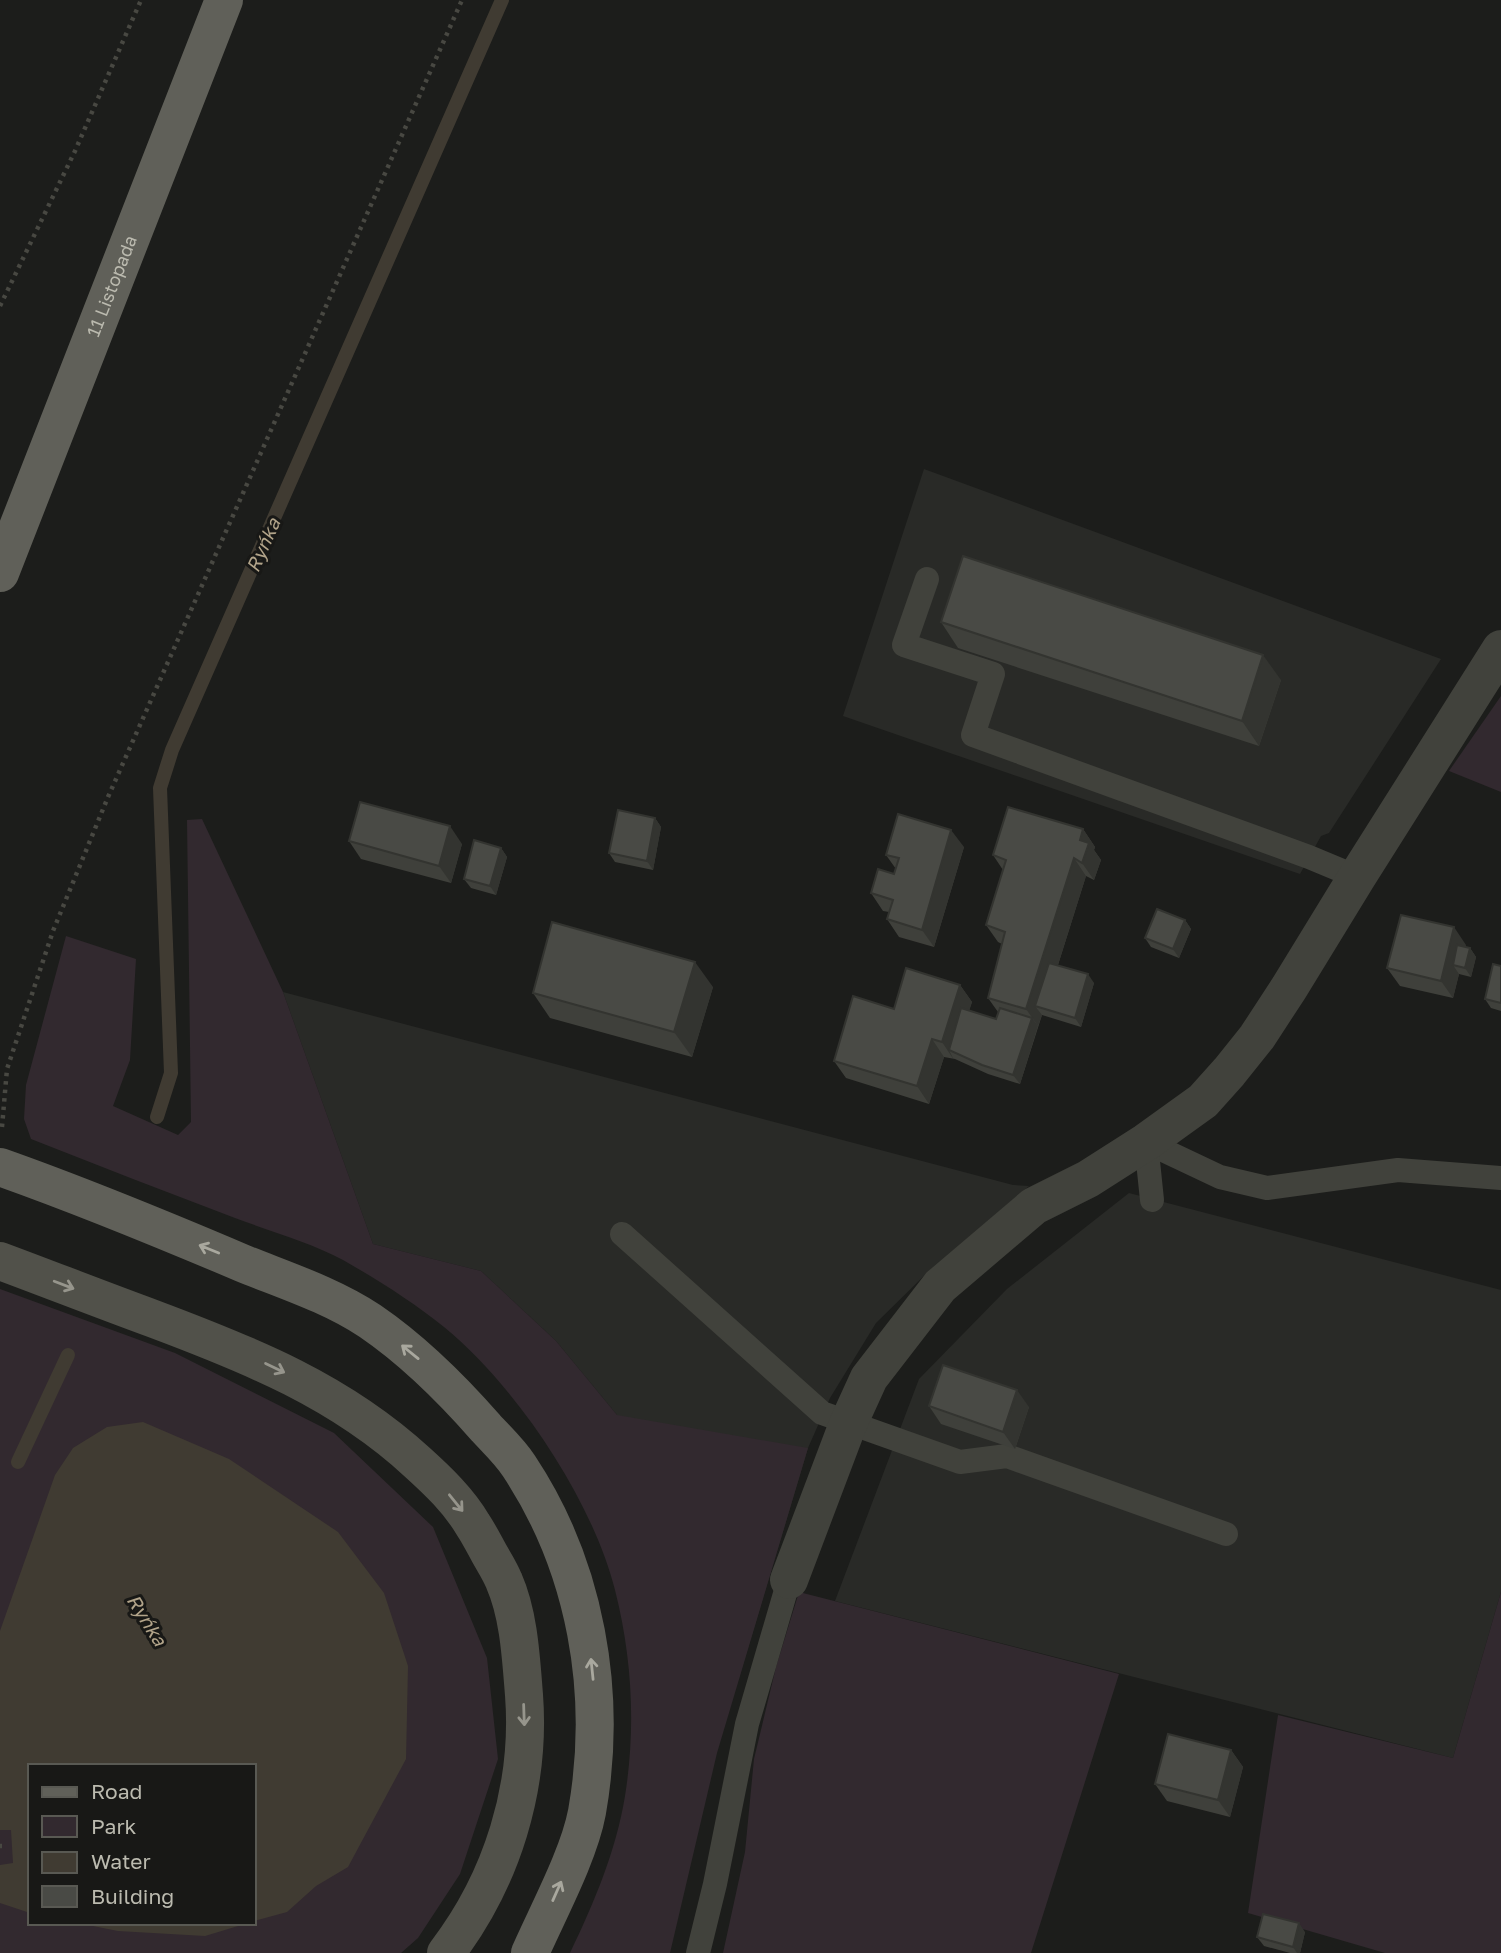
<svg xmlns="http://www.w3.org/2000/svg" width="1501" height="1953" viewBox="0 0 1501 1953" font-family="'Golos Text',sans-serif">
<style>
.built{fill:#292a27}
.green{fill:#32292f;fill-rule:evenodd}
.water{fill:#403b32}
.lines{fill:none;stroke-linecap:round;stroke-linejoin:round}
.stream{stroke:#403b32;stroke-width:14}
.path{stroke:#484842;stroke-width:4.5;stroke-dasharray:3.5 5;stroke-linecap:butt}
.lane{stroke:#41423c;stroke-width:24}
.street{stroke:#41423c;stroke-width:38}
.secondary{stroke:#51514a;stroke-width:38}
.primary{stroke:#606059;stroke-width:38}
.wall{fill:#3f403b}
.shaded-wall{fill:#333430}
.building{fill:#494a45;stroke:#333430;stroke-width:2}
.oneway{stroke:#a9a89e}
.oneway2{stroke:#96958c}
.labels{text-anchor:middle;stroke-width:6;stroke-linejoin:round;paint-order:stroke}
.street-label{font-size:18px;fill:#bbbaaf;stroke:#181816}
.water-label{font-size:19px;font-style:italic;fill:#b2a48a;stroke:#181816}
</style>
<rect width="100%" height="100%" fill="#1c1d1b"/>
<g class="built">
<path d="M 924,469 L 1441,659 L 1329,833 L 1321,836 L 1300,874 L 843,716 Z"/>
<path d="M 283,992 L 1013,1185 L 1029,1186 L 932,1268 L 876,1323 L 830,1398 L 808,1448 L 739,1678 L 617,1415 L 556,1341 L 481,1271 L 373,1244 Z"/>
<path d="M 1129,1193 L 1501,1290 L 1501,1592 L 1453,1758 L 835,1601 L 919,1379 L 1007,1289 Z"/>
</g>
<g class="green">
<path d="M 1501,696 L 1501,792 L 1449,771 Z"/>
<path d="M 202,819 L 283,992 L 373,1244 L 481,1271 L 556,1341 L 617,1415 L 808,1448 L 717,1753 L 670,1953 L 570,1953 C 594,1903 616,1851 625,1796 C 636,1727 632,1657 615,1590 C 592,1499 516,1386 444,1327 C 413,1302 378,1280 343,1260 C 312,1243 269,1231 235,1218 C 167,1192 99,1166 31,1139 L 24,1119 L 26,1085 L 66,936 L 136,959 L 130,1060 L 113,1106 L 178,1135 L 191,1122 L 187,820 Z"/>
<path d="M 0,1289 L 175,1353 L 334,1433 L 433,1527 L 487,1658 L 498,1759 L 460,1874 L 418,1938 L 401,1953 L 0,1953 ZM 30,1766 L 254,1766 L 254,1923 L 30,1923 Z"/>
<path d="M 799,1592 L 1119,1674 L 1031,1953 L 723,1953 L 745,1852 L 754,1759 L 776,1667 Z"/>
<path d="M 1501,1592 L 1501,1953 L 1385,1953 L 1248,1913 L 1278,1715 L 1453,1758 Z"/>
</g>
<g class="water">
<path d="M 143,1422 L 229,1459 L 338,1532 L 384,1593 L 408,1666 L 406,1759 L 348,1867 L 316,1886 L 287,1912 L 254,1921 L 254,1766 L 30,1766 L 30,1913 L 0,1903 L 0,1865 L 13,1863 L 11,1830 L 0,1830 L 0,1631 L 55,1475 L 73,1448 L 107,1427 Z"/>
<path d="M 78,1923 L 248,1923 L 205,1936 L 118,1931 Z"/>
</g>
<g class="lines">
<g class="stream">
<path d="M 157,1117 L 171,1073 L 160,788 L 172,750 L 502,0"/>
<path d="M 18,1462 L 68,1355"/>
</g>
<g class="path">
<path d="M 0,306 L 75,151 L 141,0"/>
<path d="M 2,1127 L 7,1069 L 53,931 L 108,797 L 462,0"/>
<path d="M 0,1846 L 2,1846"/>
</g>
<g class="lane">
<path d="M 927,579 L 904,645 L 993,674 L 973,735 L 1309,857 L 1357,877"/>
<path d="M 1146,1142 L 1220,1177 L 1267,1188 L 1398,1170 L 1501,1178"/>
<path d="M 1146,1142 L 1152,1200"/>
<path d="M 622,1234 L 822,1413 L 960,1462 L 1007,1456 L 1226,1534"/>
<path d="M 698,1953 L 715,1884 L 747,1724 L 789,1580"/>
</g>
<path class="street" d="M 789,1580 L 848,1424 L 869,1378 L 940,1286 L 1034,1206 L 1088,1179 L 1146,1142 L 1203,1101 L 1229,1072 L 1257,1037 L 1289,988 L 1357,877 L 1501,649"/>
<path class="secondary" d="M 0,1261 C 51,1280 102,1300 154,1319 C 250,1355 340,1391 417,1462 C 438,1481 459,1501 473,1525 C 479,1534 484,1544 489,1553 C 494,1562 500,1571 504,1581 C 519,1615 521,1658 524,1695 C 531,1787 502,1880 446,1953"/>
<g class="primary">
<path id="s1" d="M 0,573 L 224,0"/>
<path d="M 0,1167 C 82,1196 162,1229 242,1263 C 284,1280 331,1295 370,1321 C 414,1351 451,1388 486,1428 C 497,1440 510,1452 519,1466 C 586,1567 608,1693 587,1812 C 579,1855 548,1912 530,1953"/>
</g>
</g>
<g class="wall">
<path d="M 941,622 L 1281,680 L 1259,746 L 958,648 Z"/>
<path d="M 655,818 L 661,827 L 653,870 L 615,862 L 609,853 Z"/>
<path d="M 1083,829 L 1095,847 L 1094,850 L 1101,860 L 1094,880 L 1086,876 L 1058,965 L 1094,983 L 1081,1027 L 1042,1015 L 1020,1084 L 988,1074 L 955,1059 L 944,1057 L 929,1104 L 846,1078 L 834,1061 L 894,1009 L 960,985 L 972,1002 L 969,1010 L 996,1019 L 998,1012 L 988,998 L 1002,944 L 998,942 L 986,925 L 1003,870 L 993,855 Z"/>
<path d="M 349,841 L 462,844 L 451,883 L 361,859 Z"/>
<path d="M 964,847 L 934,947 L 899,937 L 887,919 L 889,912 L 883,911 L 871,893 L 894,874 L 896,869 L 886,855 Z"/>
<path d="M 501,848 L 507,857 L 496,895 L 471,888 L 464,879 Z"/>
<path d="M 1185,920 L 1191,929 L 1179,958 L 1151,947 L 1145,938 Z"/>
<path d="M 1466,945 L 1465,947 L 1470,948 L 1476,957 L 1471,977 L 1459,974 L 1453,998 L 1400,986 L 1387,968 Z"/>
<path d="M 1501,966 L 1501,1011 L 1491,1008 L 1485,999 Z"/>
<path d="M 713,987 L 692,1057 L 550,1018 L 533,993 Z"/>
<path d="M 929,1406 L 1029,1407 L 1015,1449 L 941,1424 Z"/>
<path d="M 1231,1750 L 1243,1767 L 1230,1817 L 1167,1801 L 1155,1784 Z"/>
<path d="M 1305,1932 L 1300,1953 L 1290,1953 L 1264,1946 L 1257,1937 Z"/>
</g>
<g class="shaded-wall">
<path d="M 1263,655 L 1281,680 L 1259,746 L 1242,721 Z"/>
<path d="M 655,818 L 661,827 L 653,870 L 647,861 Z"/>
<path d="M 450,826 L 462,844 L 451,883 L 439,866 Z"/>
<path d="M 1083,829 L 1095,847 L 1094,850 L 1101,860 L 1094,880 L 1082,863 L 1080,840 Z"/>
<path d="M 951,830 L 964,847 L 934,947 L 922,930 Z"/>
<path d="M 501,848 L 507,857 L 496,895 L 490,886 Z"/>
<path d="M 1074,858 L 1086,876 L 1044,1009 L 1035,1006 L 1042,1015 L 1038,1026 L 1026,1009 Z"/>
<path d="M 1185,920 L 1191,929 L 1179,958 L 1173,949 Z"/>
<path d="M 1454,927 L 1466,945 L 1461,967 L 1453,965 L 1459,974 L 1453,998 L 1441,981 Z"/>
<path d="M 1470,948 L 1476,957 L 1471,977 L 1465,968 Z"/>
<path d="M 695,962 L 713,987 L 692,1057 L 674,1032 Z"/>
<path d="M 1088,974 L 1094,983 L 1081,1027 L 1075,1018 Z"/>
<path d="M 960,985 L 972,1002 L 956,1054 L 949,1050 L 954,1060 L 942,1042 Z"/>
<path d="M 1032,1018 L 1038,1026 L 1020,1084 L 1013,1075 Z"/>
<path d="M 932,1039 L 944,1057 L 929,1104 L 917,1086 Z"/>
<path d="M 1017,1390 L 1029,1407 L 1015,1449 L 1003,1432 Z"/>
<path d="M 1231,1750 L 1243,1767 L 1230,1817 L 1218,1800 Z"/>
<path d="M 1299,1923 L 1305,1932 L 1300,1953 L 1297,1953 L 1293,1947 Z"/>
</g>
<g class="building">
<path d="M 963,556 L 1263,655 L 1242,721 L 941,622 Z"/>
<path d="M 360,802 L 450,826 L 439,866 L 349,841 Z"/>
<path d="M 1008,807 L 1083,829 L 1080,840 L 1089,843 L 1082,863 L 1074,858 L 1026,1009 L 988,998 L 1005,932 L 986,925 L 1006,860 L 993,855 Z"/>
<path d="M 618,810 L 655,818 L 647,861 L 609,853 Z"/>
<path d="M 898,814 L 951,830 L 922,930 L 887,919 L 893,900 L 871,893 L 878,869 L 894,874 L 899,858 L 886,855 Z"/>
<path d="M 474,840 L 501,848 L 490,886 L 464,879 Z"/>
<path d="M 1157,909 L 1185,920 L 1173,949 L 1145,938 Z"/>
<path d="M 1401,915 L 1454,927 L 1441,981 L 1387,968 Z"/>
<path d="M 552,922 L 695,962 L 674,1032 L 533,993 Z"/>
<path d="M 1457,945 L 1470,948 L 1465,968 L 1453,965 Z"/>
<path d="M 1049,963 L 1088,974 L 1075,1018 L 1035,1006 Z"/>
<path d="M 1493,964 L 1501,966 L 1501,1003 L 1485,999 Z"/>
<path d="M 906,968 L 960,985 L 942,1042 L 932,1039 L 917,1086 L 834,1061 L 853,996 L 894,1009 Z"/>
<path d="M 961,1008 L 996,1019 L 1000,1008 L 1032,1018 L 1013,1075 L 982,1065 L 949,1050 Z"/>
<path d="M 943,1365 L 1017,1390 L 1003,1432 L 929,1406 Z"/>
<path d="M 1168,1734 L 1231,1750 L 1218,1800 L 1155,1784 Z"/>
<path d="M 1263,1914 L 1299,1923 L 1293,1947 L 1257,1937 Z"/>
</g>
<defs><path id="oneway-shaft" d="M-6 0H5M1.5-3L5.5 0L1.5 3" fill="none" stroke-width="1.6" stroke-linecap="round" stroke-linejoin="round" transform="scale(1.75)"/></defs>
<g class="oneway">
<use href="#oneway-shaft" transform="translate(209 1249) rotate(-158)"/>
<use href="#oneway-shaft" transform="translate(410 1352) rotate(-141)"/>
<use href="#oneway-shaft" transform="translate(592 1669) rotate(-96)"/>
<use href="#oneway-shaft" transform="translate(557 1891) rotate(-66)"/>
</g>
<g class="oneway2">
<use href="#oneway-shaft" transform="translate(64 1285) rotate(21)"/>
<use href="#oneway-shaft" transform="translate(275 1368) rotate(26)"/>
<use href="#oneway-shaft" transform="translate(456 1503) rotate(51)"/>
<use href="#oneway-shaft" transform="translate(524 1715) rotate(88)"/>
</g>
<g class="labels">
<g class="street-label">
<text dy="6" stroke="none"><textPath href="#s1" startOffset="308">11 Listopada</textPath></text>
</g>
<g class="water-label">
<text transform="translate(263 545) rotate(-66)" y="7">Ryńka</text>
<text transform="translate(147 1620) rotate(58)" y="7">Ryńka</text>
</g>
</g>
<rect x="28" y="1764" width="228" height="161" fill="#181816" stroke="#595953" stroke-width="2"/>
<rect x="42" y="1787" width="35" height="10" fill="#606059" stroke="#595953" stroke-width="2"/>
<text x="91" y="1799" font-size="21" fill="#bbbaaf">Road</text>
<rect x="42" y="1816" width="35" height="21" fill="#32292f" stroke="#595953" stroke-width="2"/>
<text x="91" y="1834" font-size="21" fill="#bbbaaf">Park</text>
<rect x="42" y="1852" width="35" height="21" fill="#403b32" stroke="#595953" stroke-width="2"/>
<text x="91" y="1869" font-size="21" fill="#bbbaaf">Water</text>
<rect x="42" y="1886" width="35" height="21" fill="#494a45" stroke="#595953" stroke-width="2"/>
<text x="91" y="1904" font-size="21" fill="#bbbaaf">Building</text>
</svg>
